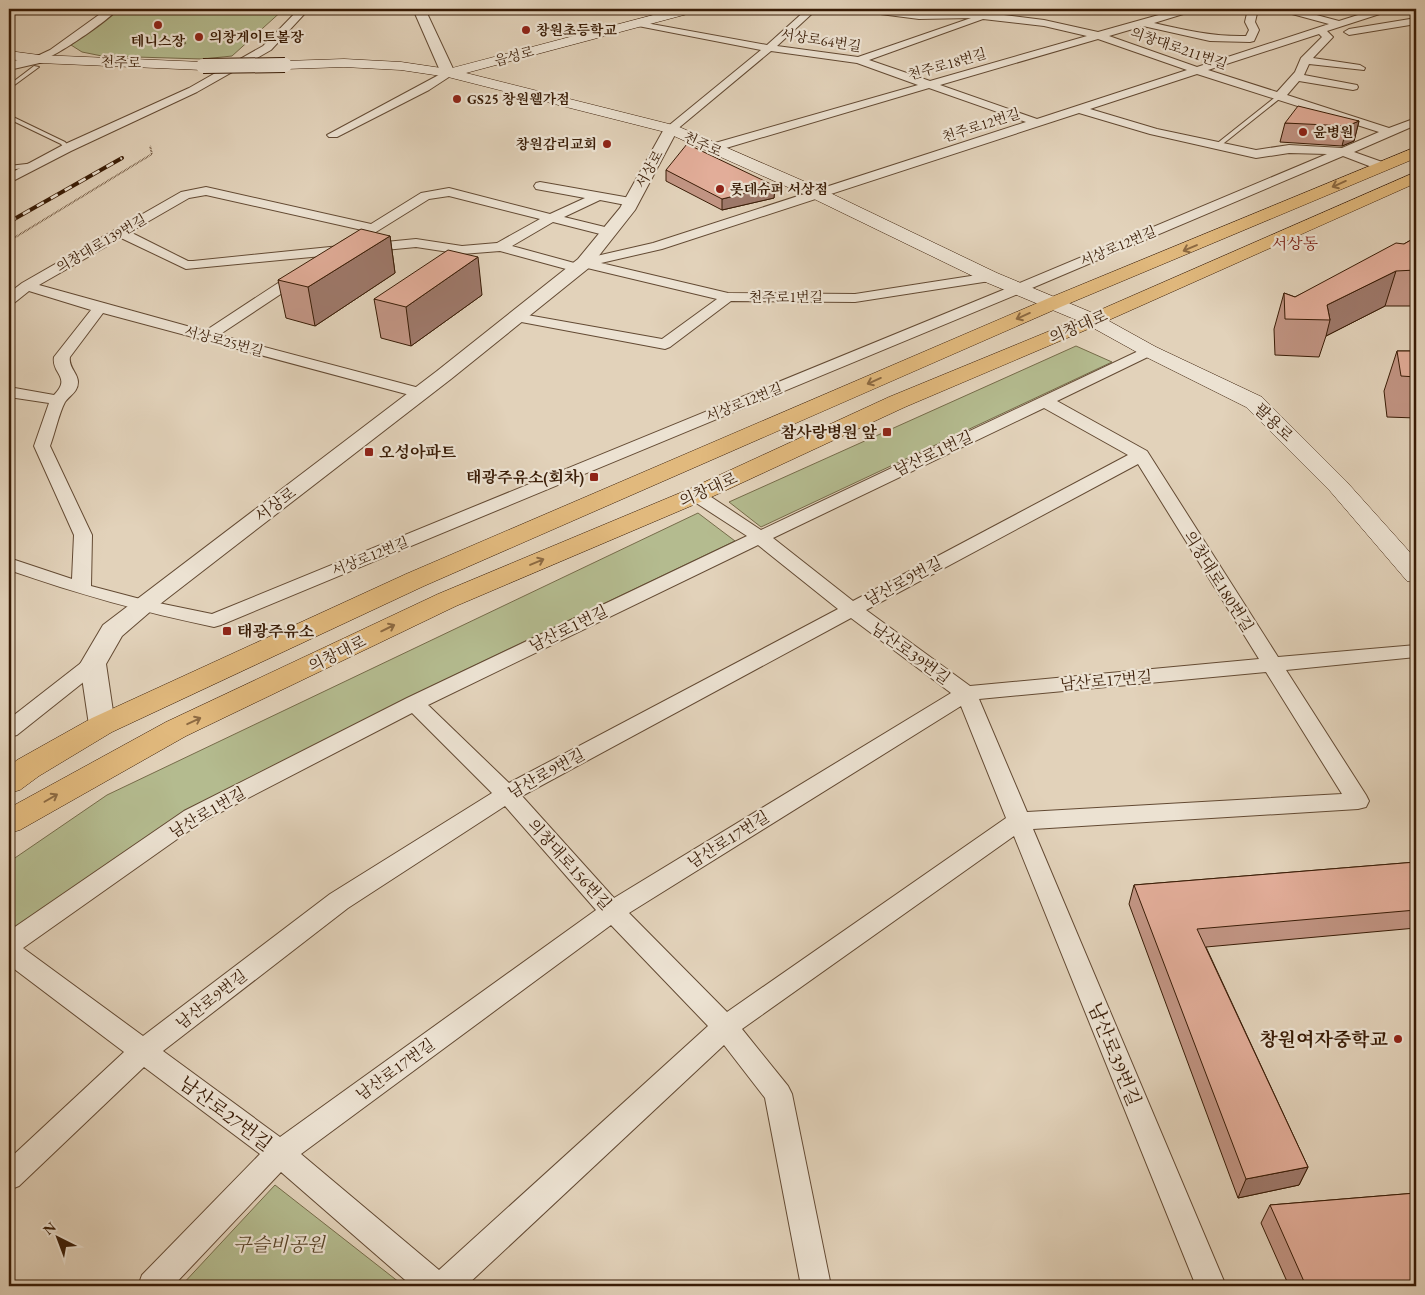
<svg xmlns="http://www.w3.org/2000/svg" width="1425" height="1295" viewBox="0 0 1425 1295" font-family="'EB Garamond','Noto Serif KR',serif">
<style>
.green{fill:#b4bb8f;stroke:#766c4a}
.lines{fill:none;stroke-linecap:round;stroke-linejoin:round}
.service-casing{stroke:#634a33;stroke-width:2}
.minor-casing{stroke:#634a33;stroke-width:2}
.tertiary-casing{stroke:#634a33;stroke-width:2}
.secondary-casing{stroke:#391c06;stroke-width:1}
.primary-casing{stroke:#391c06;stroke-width:1}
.motorway-casing{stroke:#391c06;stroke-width:1}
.path{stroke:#391c06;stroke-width:2;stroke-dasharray:0.5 1;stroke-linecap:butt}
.service{fill:#ece2d2;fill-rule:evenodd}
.minor{fill:#ece2d2;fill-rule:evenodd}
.tertiary{fill:#ece2d2;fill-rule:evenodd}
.secondary{fill:#ece2d2;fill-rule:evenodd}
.primary{fill:#e1b97d;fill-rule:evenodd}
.motorway{fill:#e1b97d;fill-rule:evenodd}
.rail-casing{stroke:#391c06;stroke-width:4}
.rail{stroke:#ece2d2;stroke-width:2.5;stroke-dasharray:8;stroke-linecap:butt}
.secondary-bridge-casing{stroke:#391c06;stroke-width:16;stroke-linecap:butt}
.secondary-bridge{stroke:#ece2d2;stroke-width:14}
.wall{fill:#c29584;stroke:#391c06}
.shaded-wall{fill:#9e796b;stroke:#391c06}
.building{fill:#e2ad99;stroke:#391c06}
.oneway{stroke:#8d6a42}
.poi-dot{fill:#8f2418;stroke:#ece2d2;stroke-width:2}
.labels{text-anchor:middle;stroke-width:4.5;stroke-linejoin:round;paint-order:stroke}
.far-poi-label{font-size:14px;font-weight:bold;fill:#391c06;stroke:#ece2d2;text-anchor:start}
.far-street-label{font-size:14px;fill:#391c06;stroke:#ece2d2}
.far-quarter-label{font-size:16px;fill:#7a1f14;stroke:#ece2d2}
.street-label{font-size:16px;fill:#391c06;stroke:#ece2d2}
.poi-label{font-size:16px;font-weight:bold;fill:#391c06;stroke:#ece2d2;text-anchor:end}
.near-poi-label{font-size:19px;font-weight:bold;fill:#391c06;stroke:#ece2d2;text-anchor:end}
.near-street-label{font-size:19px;fill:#391c06;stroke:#ece2d2}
.near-park-label{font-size:19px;font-style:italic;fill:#584428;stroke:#ece2d2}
</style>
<rect width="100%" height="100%" fill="#e2d2ba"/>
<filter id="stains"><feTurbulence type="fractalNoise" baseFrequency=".004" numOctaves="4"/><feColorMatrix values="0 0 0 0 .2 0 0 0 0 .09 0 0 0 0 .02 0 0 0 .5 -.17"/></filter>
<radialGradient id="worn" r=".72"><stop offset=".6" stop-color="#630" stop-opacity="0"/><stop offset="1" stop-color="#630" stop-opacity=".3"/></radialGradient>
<g class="green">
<path d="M 117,9 L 284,9 L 232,56 L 203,59 L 102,56 L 82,52 L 71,45 L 72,38 Z"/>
<path d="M 1076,346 L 1112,362 L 761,527 L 729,502 Z"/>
<path d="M 698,513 L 735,541 L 415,694 L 190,808 L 9,933 L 9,862 L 107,795 Z"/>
<path d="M 275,1185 L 404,1286 L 181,1286 Z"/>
</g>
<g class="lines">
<g class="service-casing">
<g id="service">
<path d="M 34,66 L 39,67 L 9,89 L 9,85 Z"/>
<path d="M 1278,95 L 1283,96 L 1219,147 L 1215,147 L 1215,145 Z"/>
<path d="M 9,115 L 65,142 L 70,148 L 65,149 L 61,144 L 9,119 Z"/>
<path d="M 35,163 L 38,165 L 37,166 L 9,170 L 9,166 Z"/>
</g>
</g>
<g class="minor-casing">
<g id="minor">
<path d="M 107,9 L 118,9 C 108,20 48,64 35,61 L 34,59 L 35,57 L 50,50 Z"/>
<path d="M 299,9 L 309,9 L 271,50 L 197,92 L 71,151 L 9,183 L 9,174 L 63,145 L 189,88 L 263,46 Z"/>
<path d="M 807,9 L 817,9 L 777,46 L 858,57 L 971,18 L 919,19 L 865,12 L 860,9 L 885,9 L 919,13 L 951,11 L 988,13 L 1044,20 L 1098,32 L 1180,9 L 1195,9 L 1193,11 L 1154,23 C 1184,30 1215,37 1246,36 L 1249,30 L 1245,22 L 1248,9 L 1258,9 L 1255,22 L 1259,30 L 1254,41 L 1250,42 L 1210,41 L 1143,26 L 1109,36 L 1197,67 L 1329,24 L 1281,11 L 1279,9 L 1294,9 L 1339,21 L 1377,9 L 1391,9 L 1389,11 L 1327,31 L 1333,37 L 1313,58 L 1360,65 L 1365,68 L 1364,70 L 1309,64 L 1304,75 L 1357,85 L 1358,87 L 1357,89 L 1353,90 L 1299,81 L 1287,95 L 1389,128 L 1416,118 L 1416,125 L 1354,152 L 1385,163 L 1387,166 L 1385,169 L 1377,169 L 1343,156 L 1025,291 L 221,625 L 214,627 C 142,612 78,594 9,570 L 9,558 L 72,579 L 74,535 L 34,446 L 49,403 L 9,397 L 9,387 L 54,395 C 72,377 51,374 54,357 L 91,310 L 29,291 L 14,303 L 9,304 L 9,293 L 22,283 L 181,192 L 206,187 L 371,224 L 421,193 L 449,188 L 550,214 L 585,198 L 536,189 L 534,186 L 536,183 L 540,182 L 636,199 L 637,202 L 631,206 L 600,200 L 564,217 L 613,229 L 615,232 L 613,235 L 608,236 L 553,222 L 512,246 L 578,264 L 579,260 L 653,243 L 1026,122 L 929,88 L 716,151 L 708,151 L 706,148 L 708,145 L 918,85 L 857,63 L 771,51 L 675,131 L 667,131 L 665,129 L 667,127 L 761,50 L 638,26 L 633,23 L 635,21 L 767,45 ZM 983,19 L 1044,26 L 1087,36 L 930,81 L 869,60 ZM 1319,34 L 1322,37 L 1301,58 L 1295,72 L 1277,92 L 1208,70 ZM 1098,39 L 1187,70 L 1037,119 L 940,85 ZM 1197,74 L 1379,132 L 1342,148 L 1289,145 L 1256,150 L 1157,129 L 1090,109 ZM 1079,113 L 1150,134 L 1256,158 L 1289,153 L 1327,154 L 1015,285 L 212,614 L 144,600 L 91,586 L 92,535 L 50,446 C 55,433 59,413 65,402 C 70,395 78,392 78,382 C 78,373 68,367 70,357 L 103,313 L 421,398 L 427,396 L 429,393 L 427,390 L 219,335 L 308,276 L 310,273 L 308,270 L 298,270 L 205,331 L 39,285 L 121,238 L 186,269 L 416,247 L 462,254 L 500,251 L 577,272 L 582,271 L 583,267 L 717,299 L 662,339 L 516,313 L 511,314 L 509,317 L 511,320 L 516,321 L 665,349 L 670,347 L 731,301 L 855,302 L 990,281 L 997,277 L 990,273 L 855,294 L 728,293 L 601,263 L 662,249 ZM 206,195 L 362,230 L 341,242 L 340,246 L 193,261 L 188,261 L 130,232 L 189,198 ZM 449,196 L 540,219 L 497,243 L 462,246 L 416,239 L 355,245 L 429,199 Z"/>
<path d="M 1416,18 L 1416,24 L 1349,35 L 1344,32 L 1349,29 Z"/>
<path d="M 448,70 L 453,73 L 452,75 L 429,90 L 337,137 L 329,137 L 327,135 Z"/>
<path d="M 1149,346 L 1154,348 L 1157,351 L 1154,354 L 1057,401 L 1147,451 L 1278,657 L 1416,645 L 1416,657 L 1286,670 L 1366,795 L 1369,801 L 1366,807 L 1358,809 L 1033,829 L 1226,1286 L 1196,1286 L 1014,836 L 742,1029 L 788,1086 L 792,1094 L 831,1286 L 801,1286 L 765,1098 L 724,1045 L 466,1286 L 412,1286 L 281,1172 L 173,1286 L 138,1286 L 142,1275 L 260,1154 L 144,1067 L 19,1186 L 9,1190 L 9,1159 L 124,1052 L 9,965 L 9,931 L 184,811 L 407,698 L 747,536 L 690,499 L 687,495 L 690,491 L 696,490 L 702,491 L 761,530 ZM 1044,408 L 1128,455 L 853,601 L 773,538 ZM 1138,464 L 1259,659 L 970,686 L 866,610 ZM 758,545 L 838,609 L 509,783 L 428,705 ZM 851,618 L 951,693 L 614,898 L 522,796 ZM 1266,672 L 1342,794 L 1027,812 L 979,699 ZM 961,706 L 1006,818 L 727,1012 L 629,913 ZM 412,713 L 492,793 L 330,894 L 143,1036 L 23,948 L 200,823 ZM 505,806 L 596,910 L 280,1137 L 163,1051 L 348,908 ZM 611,925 L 708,1026 L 439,1270 L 301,1154 Z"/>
<path d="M 93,657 L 100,659 L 103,664 L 100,669 L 17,735 L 9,737 L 9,719 L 86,659 Z"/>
</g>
</g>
<g class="tertiary-casing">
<g id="tertiary">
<path d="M 413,9 L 425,9 L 455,73 L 453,76 L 448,77 L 441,73 Z"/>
<path d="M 39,55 L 46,59 L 44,62 L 9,70 L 9,62 Z"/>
<path d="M 671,125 L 676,126 L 678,129 L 635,210 L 590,267 L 451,379 L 151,611 L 122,636 L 106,664 L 115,725 L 111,731 L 102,734 L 93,731 L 89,725 L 80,664 L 103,625 L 437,371 L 578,259 L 620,208 L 664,129 L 666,126 Z"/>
</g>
</g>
<g class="secondary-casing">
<g id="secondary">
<path d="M 676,9 L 697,9 L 695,12 L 466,73 L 677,126 L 824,190 L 997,273 L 1100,316 L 1156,347 L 1262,397 L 1346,481 L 1416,559 L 1416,583 L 1407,581 L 1330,491 L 1246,407 L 1142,355 L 1086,324 L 983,281 L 812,198 L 665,132 L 448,77 L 401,70 L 344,67 L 285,69 L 280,68 L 278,65 L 280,62 L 285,61 L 344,59 L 401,62 L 448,69 Z"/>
<path d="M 9,51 L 39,55 L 203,62 L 208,63 L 210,66 L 208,69 L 203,70 L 39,63 L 9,59 Z"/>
</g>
</g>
<g class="primary-casing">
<g id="primary">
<path d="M 1416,147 L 1416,158 L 1063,306 L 424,586 L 112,732 L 39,776 L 20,790 L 9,793 L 9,767 L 17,760 L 92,718 L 406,574 L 1049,298 Z"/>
<path d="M 1416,172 L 1416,183 L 1100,324 L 905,407 L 705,500 L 456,606 L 186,736 L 20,830 L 9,833 L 9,808 L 166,722 L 438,594 L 687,490 L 889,397 L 1086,316 Z"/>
</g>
</g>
<g class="motorway-casing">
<path id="motorway" d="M 9,9 L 19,9 L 17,12 L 9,14 Z"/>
</g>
<g class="path">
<path d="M 174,47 L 186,43"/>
<path d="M 9,241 L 152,154 L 150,146"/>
</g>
<use href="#service" class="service"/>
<use href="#minor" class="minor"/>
<use href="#tertiary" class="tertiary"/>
<use href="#secondary" class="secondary"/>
<use href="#primary" class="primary"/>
<use href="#motorway" class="motorway"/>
<g class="rail-casing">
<path id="rail" d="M 9,222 L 122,158"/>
</g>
<use href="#rail" class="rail"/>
<g class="secondary-bridge-casing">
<path id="secondary-bridge" d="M 203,66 L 285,65"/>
</g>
<use href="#secondary-bridge" class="secondary-bridge"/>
</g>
<g class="wall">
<path d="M 1359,121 L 1354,141 L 1342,146 L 1280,142 L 1285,123 Z"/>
<path d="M 666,170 L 775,186 L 774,198 L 722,210 L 666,181 Z"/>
<path d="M 390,236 L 395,273 L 315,326 L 286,318 L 278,280 Z"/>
<path d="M 1416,237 L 1416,306 L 1385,306 L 1326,336 L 1319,357 L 1275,355 L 1274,329 L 1284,293 L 1295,297 L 1404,244 Z"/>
<path d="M 482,295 L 411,346 L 381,338 L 374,299 Z"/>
<path d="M 1397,351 L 1416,351 L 1416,418 L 1387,417 L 1384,391 Z"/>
<path d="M 1416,862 L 1416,928 L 1206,947 L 1308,1167 L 1299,1185 L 1238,1198 L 1129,904 L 1134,885 Z"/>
<path d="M 1416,1193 L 1416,1286 L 1289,1286 L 1261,1223 L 1270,1205 Z"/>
</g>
<g class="shaded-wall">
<path d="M 1359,121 L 1354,141 L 1342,146 L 1347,126 Z"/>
<path d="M 775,186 L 774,198 L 722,210 L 722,199 Z"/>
<path d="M 390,236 L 395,273 L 315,326 L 308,287 Z"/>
<path d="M 478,257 L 482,295 L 411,346 L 406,307 Z"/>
<path d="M 1396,271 L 1385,306 L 1326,336 L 1330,320 L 1327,305 Z"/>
<path d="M 1308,1167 L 1299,1185 L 1238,1198 L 1246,1179 Z"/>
</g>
<g class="building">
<path d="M 1298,106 L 1359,121 L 1347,126 L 1285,123 Z"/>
<path d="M 687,144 L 775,186 L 722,199 L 666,170 Z"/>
<path d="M 361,229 L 390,236 L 308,287 L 278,280 Z"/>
<path d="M 1416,237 L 1416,270 L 1396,271 L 1327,305 L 1330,320 L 1285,319 L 1284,293 L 1295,297 L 1396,243 L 1404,244 Z"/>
<path d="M 448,250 L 478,257 L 406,307 L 374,299 Z"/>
<path d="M 1397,351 L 1416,351 L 1416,377 L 1401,376 Z"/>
<path d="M 1416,862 L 1416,910 L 1197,929 L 1308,1167 L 1246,1179 L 1134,885 Z"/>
<path d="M 1416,1193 L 1416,1284 L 1370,1286 L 1306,1286 L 1270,1205 Z"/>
</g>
<defs><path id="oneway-shaft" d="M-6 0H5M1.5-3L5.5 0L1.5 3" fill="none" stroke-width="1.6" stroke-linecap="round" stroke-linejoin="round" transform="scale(1.25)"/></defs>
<g class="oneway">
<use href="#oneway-shaft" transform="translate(1339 184) rotate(156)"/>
<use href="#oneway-shaft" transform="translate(1190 248) rotate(157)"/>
<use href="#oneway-shaft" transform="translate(1023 316) rotate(156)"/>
<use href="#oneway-shaft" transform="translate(874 381) rotate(156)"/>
<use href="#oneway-shaft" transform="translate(537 562) rotate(-23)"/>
<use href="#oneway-shaft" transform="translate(388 628) rotate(-26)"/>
<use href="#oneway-shaft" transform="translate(194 721) rotate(-25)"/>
<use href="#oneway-shaft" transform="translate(51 798) rotate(-30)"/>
</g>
<g class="poi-dot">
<circle cx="158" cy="25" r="5"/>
<circle cx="526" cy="30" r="5"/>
<circle cx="199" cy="37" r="5"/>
<circle cx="457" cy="99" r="5"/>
<circle cx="1303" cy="132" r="5"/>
<circle cx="607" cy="144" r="5"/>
<circle cx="720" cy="189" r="5"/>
<rect x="882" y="427" width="10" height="10" rx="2.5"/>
<rect x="364" y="447" width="10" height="10" rx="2.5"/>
<rect x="589" y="472" width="10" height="10" rx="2.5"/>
<rect x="222" y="626" width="10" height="10" rx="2.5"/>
<circle cx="1398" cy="1039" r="5"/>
</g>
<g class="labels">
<g class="far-poi-label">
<text x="536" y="35">창원초등학교</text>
<text x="209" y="42">의창게이트볼장</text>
<text x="158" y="46" text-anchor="middle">테니스장</text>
<text x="467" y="104">GS25 창원웰가점</text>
<text x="1313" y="137">윤병원</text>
<text x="597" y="149" text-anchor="end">창원감리교회</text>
<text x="730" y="194">롯데슈퍼 서상점</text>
</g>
<g class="far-street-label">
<text transform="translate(821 40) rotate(9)" y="5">서상로64번길</text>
<text transform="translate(1179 48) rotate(19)" y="5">의창대로211번길</text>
<text transform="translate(514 56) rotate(-15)" y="5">읍성로</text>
<text transform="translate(121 62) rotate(2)" y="5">천주로</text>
<text transform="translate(947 64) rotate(-16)" y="5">천주로18번길</text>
<text transform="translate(981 125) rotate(-18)" y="5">천주로12번길</text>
<text transform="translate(703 144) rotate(25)" y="5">천주로</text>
<text transform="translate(649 169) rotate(-61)" y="5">서상로</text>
<text transform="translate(101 243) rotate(-30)" y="5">의창대로139번길</text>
<text transform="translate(1118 246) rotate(-23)" y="5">서상로12번길</text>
<text x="786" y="302">천주로1번길</text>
<text transform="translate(224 341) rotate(15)" y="5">서상로25번길</text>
<text transform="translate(744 402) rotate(-22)" y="5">서상로12번길</text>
<text transform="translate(370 556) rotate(-22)" y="5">서상로12번길</text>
</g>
<g class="far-quarter-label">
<text x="1295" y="249">서상동</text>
</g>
<g class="street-label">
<text transform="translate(1078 326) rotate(-23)" y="6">의창대로</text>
<text transform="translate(1274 422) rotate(44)" y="6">팔용로</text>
<text transform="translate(933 453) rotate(-25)" y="6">남산로1번길</text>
<text transform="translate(708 489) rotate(-24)" y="6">의창대로</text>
<text transform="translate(275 504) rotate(-37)" y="6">서상로</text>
<text transform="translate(903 581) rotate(-28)" y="6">남산로9번길</text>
<text transform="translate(1219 581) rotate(58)" y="6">의창대로180번길</text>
<text transform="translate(568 628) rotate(-26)" y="6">남산로1번길</text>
<text transform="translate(337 653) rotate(-26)" y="6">의창대로</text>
<text transform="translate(911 653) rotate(36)" y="6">남산로39번길</text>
<text transform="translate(1106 680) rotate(-5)" y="6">남산로17번길</text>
<text transform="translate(546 773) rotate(-29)" y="6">남산로9번길</text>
<text transform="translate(207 812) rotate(-30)" y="6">남산로1번길</text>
<text transform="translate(728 839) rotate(-32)" y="6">남산로17번길</text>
<text transform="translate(570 864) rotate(48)" y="6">의창대로156번길</text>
<text transform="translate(211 999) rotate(-38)" y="6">남산로9번길</text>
<text transform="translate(395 1069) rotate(-36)" y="6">남산로17번길</text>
</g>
<g class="poi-label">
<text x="877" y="438">참사랑병원 앞</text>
<text x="379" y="458" text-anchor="start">오성아파트</text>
<text x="584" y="483">태광주유소(회차)</text>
<text x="237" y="637" text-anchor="start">태광주유소</text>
</g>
<g class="near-poi-label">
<text x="1388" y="1046">창원여자중학교</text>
</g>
<g class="near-street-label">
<text transform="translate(1115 1054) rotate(68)" y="7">남산로39번길</text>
<text transform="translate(226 1113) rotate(37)" y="7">남산로27번길</text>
</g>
<g class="near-park-label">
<text x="279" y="1251">구슬비공원</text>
</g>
</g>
<rect width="1425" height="1295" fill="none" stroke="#e2d2ba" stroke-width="30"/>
<rect x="10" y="10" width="1405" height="1275" fill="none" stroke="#391c06" stroke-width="2.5"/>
<rect x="15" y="15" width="1395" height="1265" fill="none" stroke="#391c06"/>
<g transform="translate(58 1238) rotate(318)" stroke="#ece2d2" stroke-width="4" paint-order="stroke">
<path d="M0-4L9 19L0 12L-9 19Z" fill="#391c06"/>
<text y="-8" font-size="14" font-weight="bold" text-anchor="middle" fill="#391c06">N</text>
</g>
<rect width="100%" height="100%" filter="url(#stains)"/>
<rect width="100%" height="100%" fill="url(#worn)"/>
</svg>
